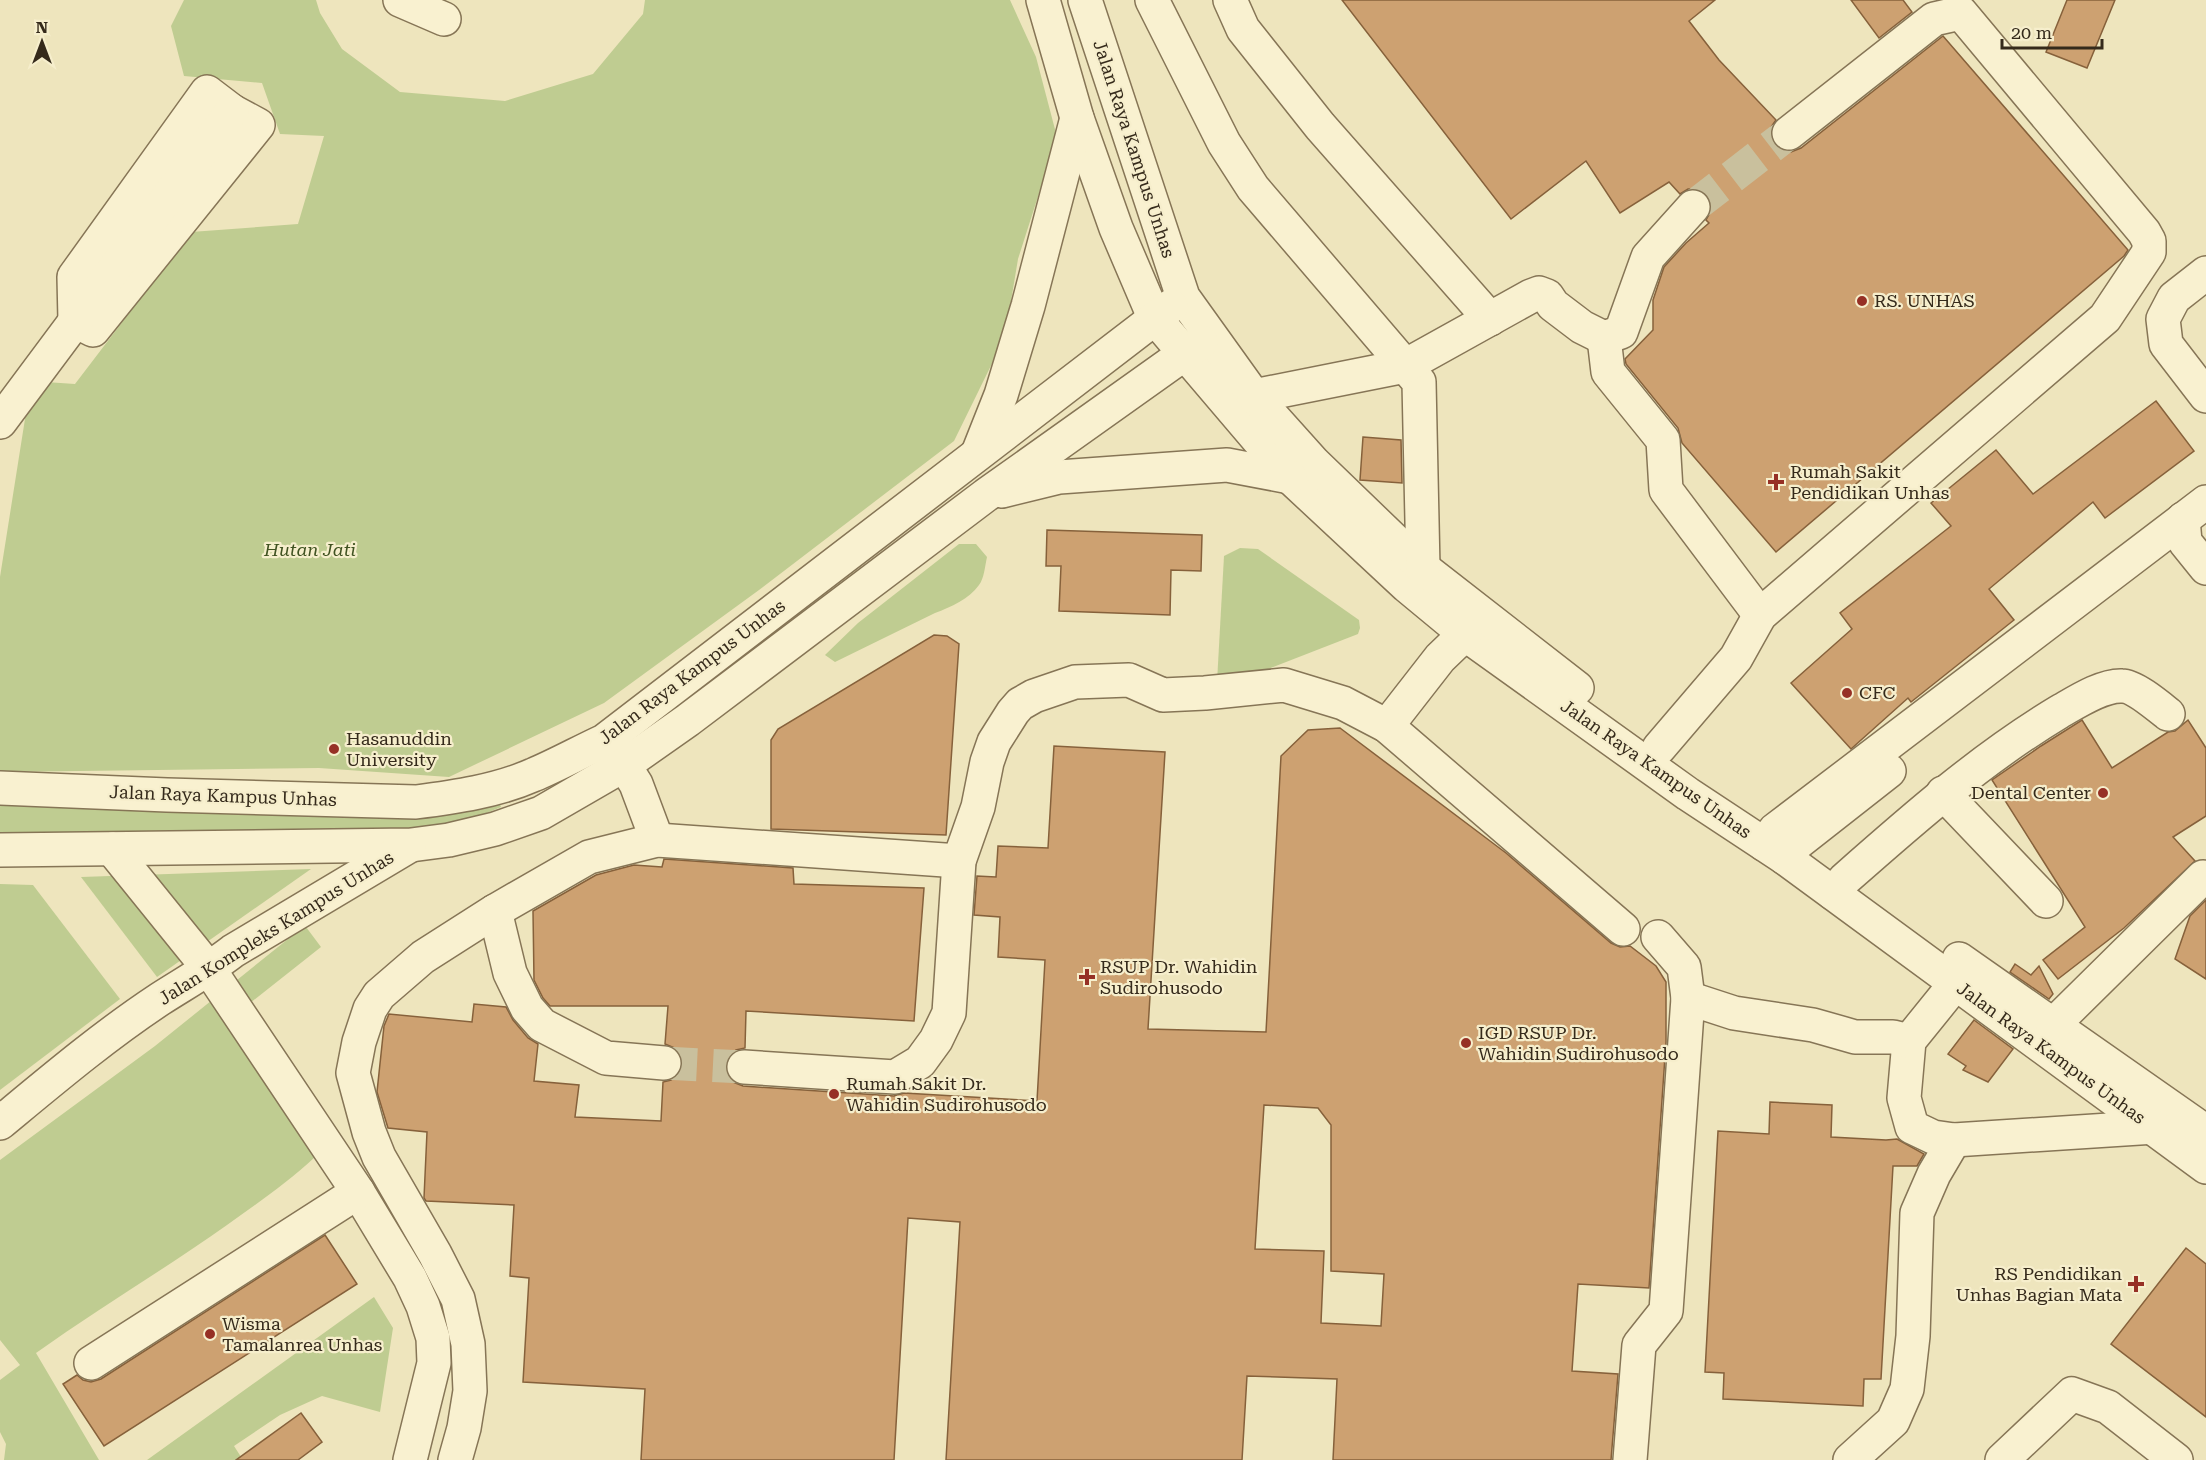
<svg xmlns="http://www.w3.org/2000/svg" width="2206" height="1460" viewBox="0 0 2206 1460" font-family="'Roboto Serif',serif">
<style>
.green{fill:#bfcc91}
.building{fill:#cda171;stroke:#86613b;stroke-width:1.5;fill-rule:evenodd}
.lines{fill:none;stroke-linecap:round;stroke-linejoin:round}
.minor-tunnel{stroke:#c9c09d;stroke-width:33;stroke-dasharray:33 16;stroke-linecap:butt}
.minor-casing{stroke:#867556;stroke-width:36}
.minor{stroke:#f9f1d0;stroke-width:33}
.poi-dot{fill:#963025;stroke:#f6eecc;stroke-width:2}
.labels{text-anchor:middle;stroke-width:4.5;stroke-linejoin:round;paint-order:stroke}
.street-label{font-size:18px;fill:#352a1b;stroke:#f6eecc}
.poi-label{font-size:18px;fill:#352a1b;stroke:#f6eecc;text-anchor:start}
.park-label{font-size:18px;font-style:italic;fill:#405221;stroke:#f6eecc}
</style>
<rect width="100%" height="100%" fill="#eee5bd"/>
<g class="green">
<path d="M 184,0 L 316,0 L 320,13 L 342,49 L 400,92 L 505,101 L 593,74 L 643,14 L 645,0 L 1010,0 L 1036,57 L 1057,137 L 1018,259 L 1005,337 L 954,441 L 759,590 L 604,703 L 449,777 L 319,768 L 0,772 L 0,577 L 31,381 L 75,384 L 191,232 L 298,224 L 324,136 L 280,134 L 262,83 L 184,76 L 171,26 Z"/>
<path d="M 959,544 L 976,544 L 987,557 C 985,566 984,579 979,585 C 969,599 951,607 935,613 L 835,662 L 825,655 L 858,623 Z"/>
<path d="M 1240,548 L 1258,549 L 1359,620 L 1360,628 L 1358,634 L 1222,687 L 1217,682 L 1224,556 Z"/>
<path d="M 496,794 L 501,807 L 455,826 L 215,837 L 0,838 L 0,797 Z"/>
<path d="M 311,869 L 157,977 L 81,877 Z"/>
<path d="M 0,884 L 33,885 L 120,999 L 0,1090 Z"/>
<path d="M 306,927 L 321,947 L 226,1022 L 315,1157 C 287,1183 258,1203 227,1225 C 165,1269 99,1308 36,1353 L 99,1460 L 4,1460 L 6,1444 L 0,1432 L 0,1380 L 20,1365 L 0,1340 L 0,1160 L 155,1046 L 288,939 Z"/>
<path d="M 374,1297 L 393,1328 L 380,1412 L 322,1396 L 280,1415 L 234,1446 L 243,1460 L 147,1460 Z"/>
</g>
<g class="building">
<path d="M 1342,0 L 1715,0 L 1689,21 L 1719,60 L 1776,120 L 1771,127 L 1770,135 L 1774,144 L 1782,150 L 1791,152 L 1801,148 L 1943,36 L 2128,250 L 2124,256 L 1776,552 L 1682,443 L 1678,428 L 1626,364 L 1625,359 L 1653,330 L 1653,300 L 1664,267 L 1686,243 L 1709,223 L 1706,220 L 1711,211 L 1711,202 L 1706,194 L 1696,189 L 1688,189 L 1680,194 L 1669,182 L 1620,213 L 1586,161 L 1511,219 Z"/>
<path d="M 1851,0 L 1903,0 L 1912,12 L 1879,38 Z"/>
<path d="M 2067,0 L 2115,0 L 2087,68 L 2046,52 Z"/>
<path d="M 2156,401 L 2194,451 L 2105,518 L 2093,502 L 1989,589 L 2014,620 L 1911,702 L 1908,698 L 1851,749 L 1791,683 L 1852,629 L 1840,613 L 1951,526 L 1931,503 L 1996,450 L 2033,494 Z"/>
<path d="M 1363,437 L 1401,440 L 1402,483 L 1360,480 Z"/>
<path d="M 1047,530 L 1202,535 L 1201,571 L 1171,570 L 1170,615 L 1059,611 L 1061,566 L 1046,566 Z"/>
<path d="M 934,635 L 947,636 L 959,644 L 946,835 L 771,829 L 771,740 L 778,729 Z"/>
<path d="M 2082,720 L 2112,768 L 2168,732 L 2175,731 L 2188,720 L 2206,748 L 2206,816 L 2173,837 L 2195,861 L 2124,928 L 2058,979 L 2043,960 L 2085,927 L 1992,780 L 2041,746 Z"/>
<path d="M 1340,728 L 1506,853 L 1611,943 L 1620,947 L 1630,946 L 1656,966 L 1666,982 L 1666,1042 L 1649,1288 L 1578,1284 L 1572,1371 L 1618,1374 L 1611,1460 L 1333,1460 L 1337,1379 L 1247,1376 L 1242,1460 L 946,1460 L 960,1222 L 908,1218 L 894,1460 L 641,1460 L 645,1389 L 523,1382 L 529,1278 L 510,1276 L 514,1205 L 426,1201 L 424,1198 L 427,1132 L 388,1128 L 377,1092 L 384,1026 L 389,1014 L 472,1022 L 474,1004 L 506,1007 L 513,1020 L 528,1038 L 538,1044 L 534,1081 L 579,1085 L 575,1117 L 661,1121 L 663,1082 L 671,1080 L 679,1074 L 683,1064 L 681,1056 L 675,1048 L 665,1044 L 668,1006 L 550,1006 L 543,998 L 534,980 L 533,911 L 596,875 L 634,865 L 662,867 L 664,859 L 793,868 L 794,884 L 924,888 L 914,1021 L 746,1011 L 745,1048 L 736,1050 L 729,1056 L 725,1065 L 727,1075 L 733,1082 L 743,1086 L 894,1096 L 904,1093 L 1037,1101 L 1045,960 L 998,957 L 1000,917 L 974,915 L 977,876 L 996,877 L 998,846 L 1048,848 L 1054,746 L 1165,752 L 1148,1029 L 1266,1032 L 1281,756 L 1308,730 ZM 1264,1105 L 1318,1108 L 1331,1125 L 1331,1271 L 1384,1274 L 1381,1326 L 1321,1323 L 1324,1251 L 1255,1249 Z"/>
<path d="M 2206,900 L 2206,979 L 2175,959 L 2190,916 Z"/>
<path d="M 2015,964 L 2031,975 L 2039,966 L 2053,994 L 2049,999 L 2010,972 Z"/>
<path d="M 1974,1020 L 2013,1049 L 1988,1082 L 1963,1070 L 1966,1066 L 1948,1054 Z"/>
<path d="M 1770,1102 L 1832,1105 L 1831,1137 L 1886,1140 L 1897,1139 L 1924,1154 L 1917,1166 L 1893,1166 L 1881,1379 L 1864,1379 L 1863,1406 L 1723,1399 L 1724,1373 L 1705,1372 L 1718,1131 L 1769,1134 Z"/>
<path d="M 325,1235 L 357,1284 L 104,1446 L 63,1384 L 77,1375 L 83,1380 L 91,1382 L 101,1379 Z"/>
<path d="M 2186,1248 L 2206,1264 L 2206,1417 L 2111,1344 Z"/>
<path d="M 301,1413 L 322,1442 L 298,1460 L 236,1460 Z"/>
</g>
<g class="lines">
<g class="minor-tunnel">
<path d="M 1693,207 L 1789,133"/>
<path d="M 664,1063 L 744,1067"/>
</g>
<g class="minor-casing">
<g id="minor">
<path d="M 400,0 L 444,19"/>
<path d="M 1043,0 L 1077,118 L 1116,228 L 1154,317 L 1290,477 L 1407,586 L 1465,634 L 1688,794 L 1785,858 L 2206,1167"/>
<path d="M 1085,0 L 1183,297 L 1254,396 L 1314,463 L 1423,568 L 1577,688"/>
<path d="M 1152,0 L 1224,143 L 1253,188 L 1419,382 L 1423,568"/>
<path d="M 1230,0 L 1243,29 L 1320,126 L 1490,319"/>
<path d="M 207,92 L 232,111 L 258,125 L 93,330 L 75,321 L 74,277 Z"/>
<path d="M 2206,273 L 2174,298 L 2163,319 L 2166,344 L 2206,396"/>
<path d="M 1604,338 L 1608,372 L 1663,440 L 1666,490 L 1760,615"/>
<path d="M 1254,396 L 1405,366 L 1531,296 L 1539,293 L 1547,296 L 1553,305 L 1582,327 L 1604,338 L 1621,332 L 1648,257 L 1693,207"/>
<path d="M 0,422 L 232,111"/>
<path d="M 978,453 L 1001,395 L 1028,306 L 1077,118"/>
<path d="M 1002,491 L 1059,477 L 1227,465 L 1290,477"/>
<path d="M 2183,519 L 2185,542 L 2206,568"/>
<path d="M 1387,726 L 1440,658 L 1465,634"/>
<path d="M 1659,748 L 1736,658 L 1760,615 L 2105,318 L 2149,252 L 2149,241 L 2144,232 L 1961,13 L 1934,19 L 1789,133"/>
<path d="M 624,765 L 636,784 L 657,840"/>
<path d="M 0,788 L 167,795 L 416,802 C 455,797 497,791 533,775 C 557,765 580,752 604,741 L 1171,306"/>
<path d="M 1943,793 L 2046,901"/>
<path d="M 1764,844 L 1775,830 L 2206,502"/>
<path d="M 112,849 L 209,969 L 358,1192 L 410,1278 L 423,1306 L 433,1338 L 434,1363 L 410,1460"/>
<path d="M 0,850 L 411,845 L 449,840 L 495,829 L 541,813 L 624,765 L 688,720 L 986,495 L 1201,342"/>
<path d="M 1785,858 L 1796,844 L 1889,771"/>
<path d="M 1833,893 L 1845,879 C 1913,819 1981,759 2059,712 C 2075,703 2102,685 2122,686 C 2134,686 2158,706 2168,714"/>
<path d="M 495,911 L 510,973 L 527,1008 L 542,1025 L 606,1058 L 664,1063"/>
<path d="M 1959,959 L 2206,1132"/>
<path d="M 1955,984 L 1909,1041 L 1904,1098 L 1912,1127 L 1933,1137 L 1954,1140 L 2155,1127"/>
<path d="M 1688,998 L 1734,1013 L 1813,1025 L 1855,1037 L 1893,1037 L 1909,1041"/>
<path d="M 2053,1025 L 2203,877"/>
<path d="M 744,1067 L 895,1077 L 920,1062 L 936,1040 L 949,1013 L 959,861 L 978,807 L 987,762 L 994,742 L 1013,712 L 1020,704 L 1034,696 L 1075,682 L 1129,680 L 1163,695 L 1205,693 L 1284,685 L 1343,703 L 1387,726 L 1623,929"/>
<path d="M 0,1123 C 52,1080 104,1036 160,999 C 185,983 210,969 233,951 L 409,846"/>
<path d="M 91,1363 L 358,1192"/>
<path d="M 455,1460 L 464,1428 L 470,1391 L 468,1344 L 458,1299 L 435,1254 L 379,1157 L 369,1132 L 353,1073 L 359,1042 L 370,1009 L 379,995 L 423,957 L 495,911 L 589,857 L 657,840 L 959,861"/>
<path d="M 1630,1460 L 1639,1345 L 1666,1311 L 1688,998 L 1684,967 L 1658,937"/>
<path d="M 1850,1460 L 1893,1421 L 1907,1389 L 1913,1336 L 1917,1213 L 1934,1174 L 1954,1140"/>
<path d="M 2002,1460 L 2072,1394 L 2108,1407 L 2176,1460"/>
</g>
</g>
<use href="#minor" class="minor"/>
</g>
<g class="poi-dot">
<circle cx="1862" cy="301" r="6"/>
<path d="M1773 473h6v6h6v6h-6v6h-6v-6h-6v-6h6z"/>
<circle cx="1847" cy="693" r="6"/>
<circle cx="334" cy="749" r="6"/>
<circle cx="2103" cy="793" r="6"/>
<path d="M1084 968h6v6h6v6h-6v6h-6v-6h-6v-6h6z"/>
<circle cx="1466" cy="1043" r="6"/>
<circle cx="834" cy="1094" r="6"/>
<path d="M2133 1275h6v6h6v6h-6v6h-6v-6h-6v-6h6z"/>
<circle cx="210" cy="1334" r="6"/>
</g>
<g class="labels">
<g class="street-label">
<text transform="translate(1134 149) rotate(72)" y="6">Jalan Raya Kampus Unhas</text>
<text transform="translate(692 672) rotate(-37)" y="6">Jalan Raya Kampus Unhas</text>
<text transform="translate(1656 769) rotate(35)" y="6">Jalan Raya Kampus Unhas</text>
<text transform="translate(223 796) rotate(2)" y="6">Jalan Raya Kampus Unhas</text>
<text transform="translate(276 928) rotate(-32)" y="6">Jalan Kompleks Kampus Unhas</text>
<text transform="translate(2051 1053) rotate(36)" y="6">Jalan Raya Kampus Unhas</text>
</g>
<g class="poi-label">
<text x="1874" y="307">RS. UNHAS</text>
<text x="1790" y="478">Rumah Sakit<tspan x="1790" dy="21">Pendidikan Unhas</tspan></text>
<text x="1859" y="699">CFC</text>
<text x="346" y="745">Hasanuddin<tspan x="346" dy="21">University</tspan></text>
<text x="2091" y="799" text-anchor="end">Dental Center</text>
<text x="1100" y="973">RSUP Dr. Wahidin<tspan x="1100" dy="21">Sudirohusodo</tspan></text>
<text x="1478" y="1039">IGD RSUP Dr.<tspan x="1478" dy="21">Wahidin Sudirohusodo</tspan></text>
<text x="846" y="1090">Rumah Sakit Dr.<tspan x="846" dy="21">Wahidin Sudirohusodo</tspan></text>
<text x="2122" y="1280" text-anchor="end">RS Pendidikan<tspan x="2122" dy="21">Unhas Bagian Mata</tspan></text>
<text x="222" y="1330">Wisma<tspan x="222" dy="21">Tamalanrea Unhas</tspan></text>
</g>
<g class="park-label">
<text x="310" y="556">Hutan Jati</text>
</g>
</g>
<g transform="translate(42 42)" stroke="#f6eecc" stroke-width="4.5" paint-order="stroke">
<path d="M0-4.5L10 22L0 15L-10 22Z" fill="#352a1b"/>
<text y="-9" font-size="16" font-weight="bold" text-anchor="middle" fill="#352a1b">N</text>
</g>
<path d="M2002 39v9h100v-9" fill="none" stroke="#352a1b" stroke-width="3"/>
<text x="2011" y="39" font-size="18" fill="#352a1b" stroke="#f6eecc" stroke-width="4.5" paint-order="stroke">20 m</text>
</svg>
